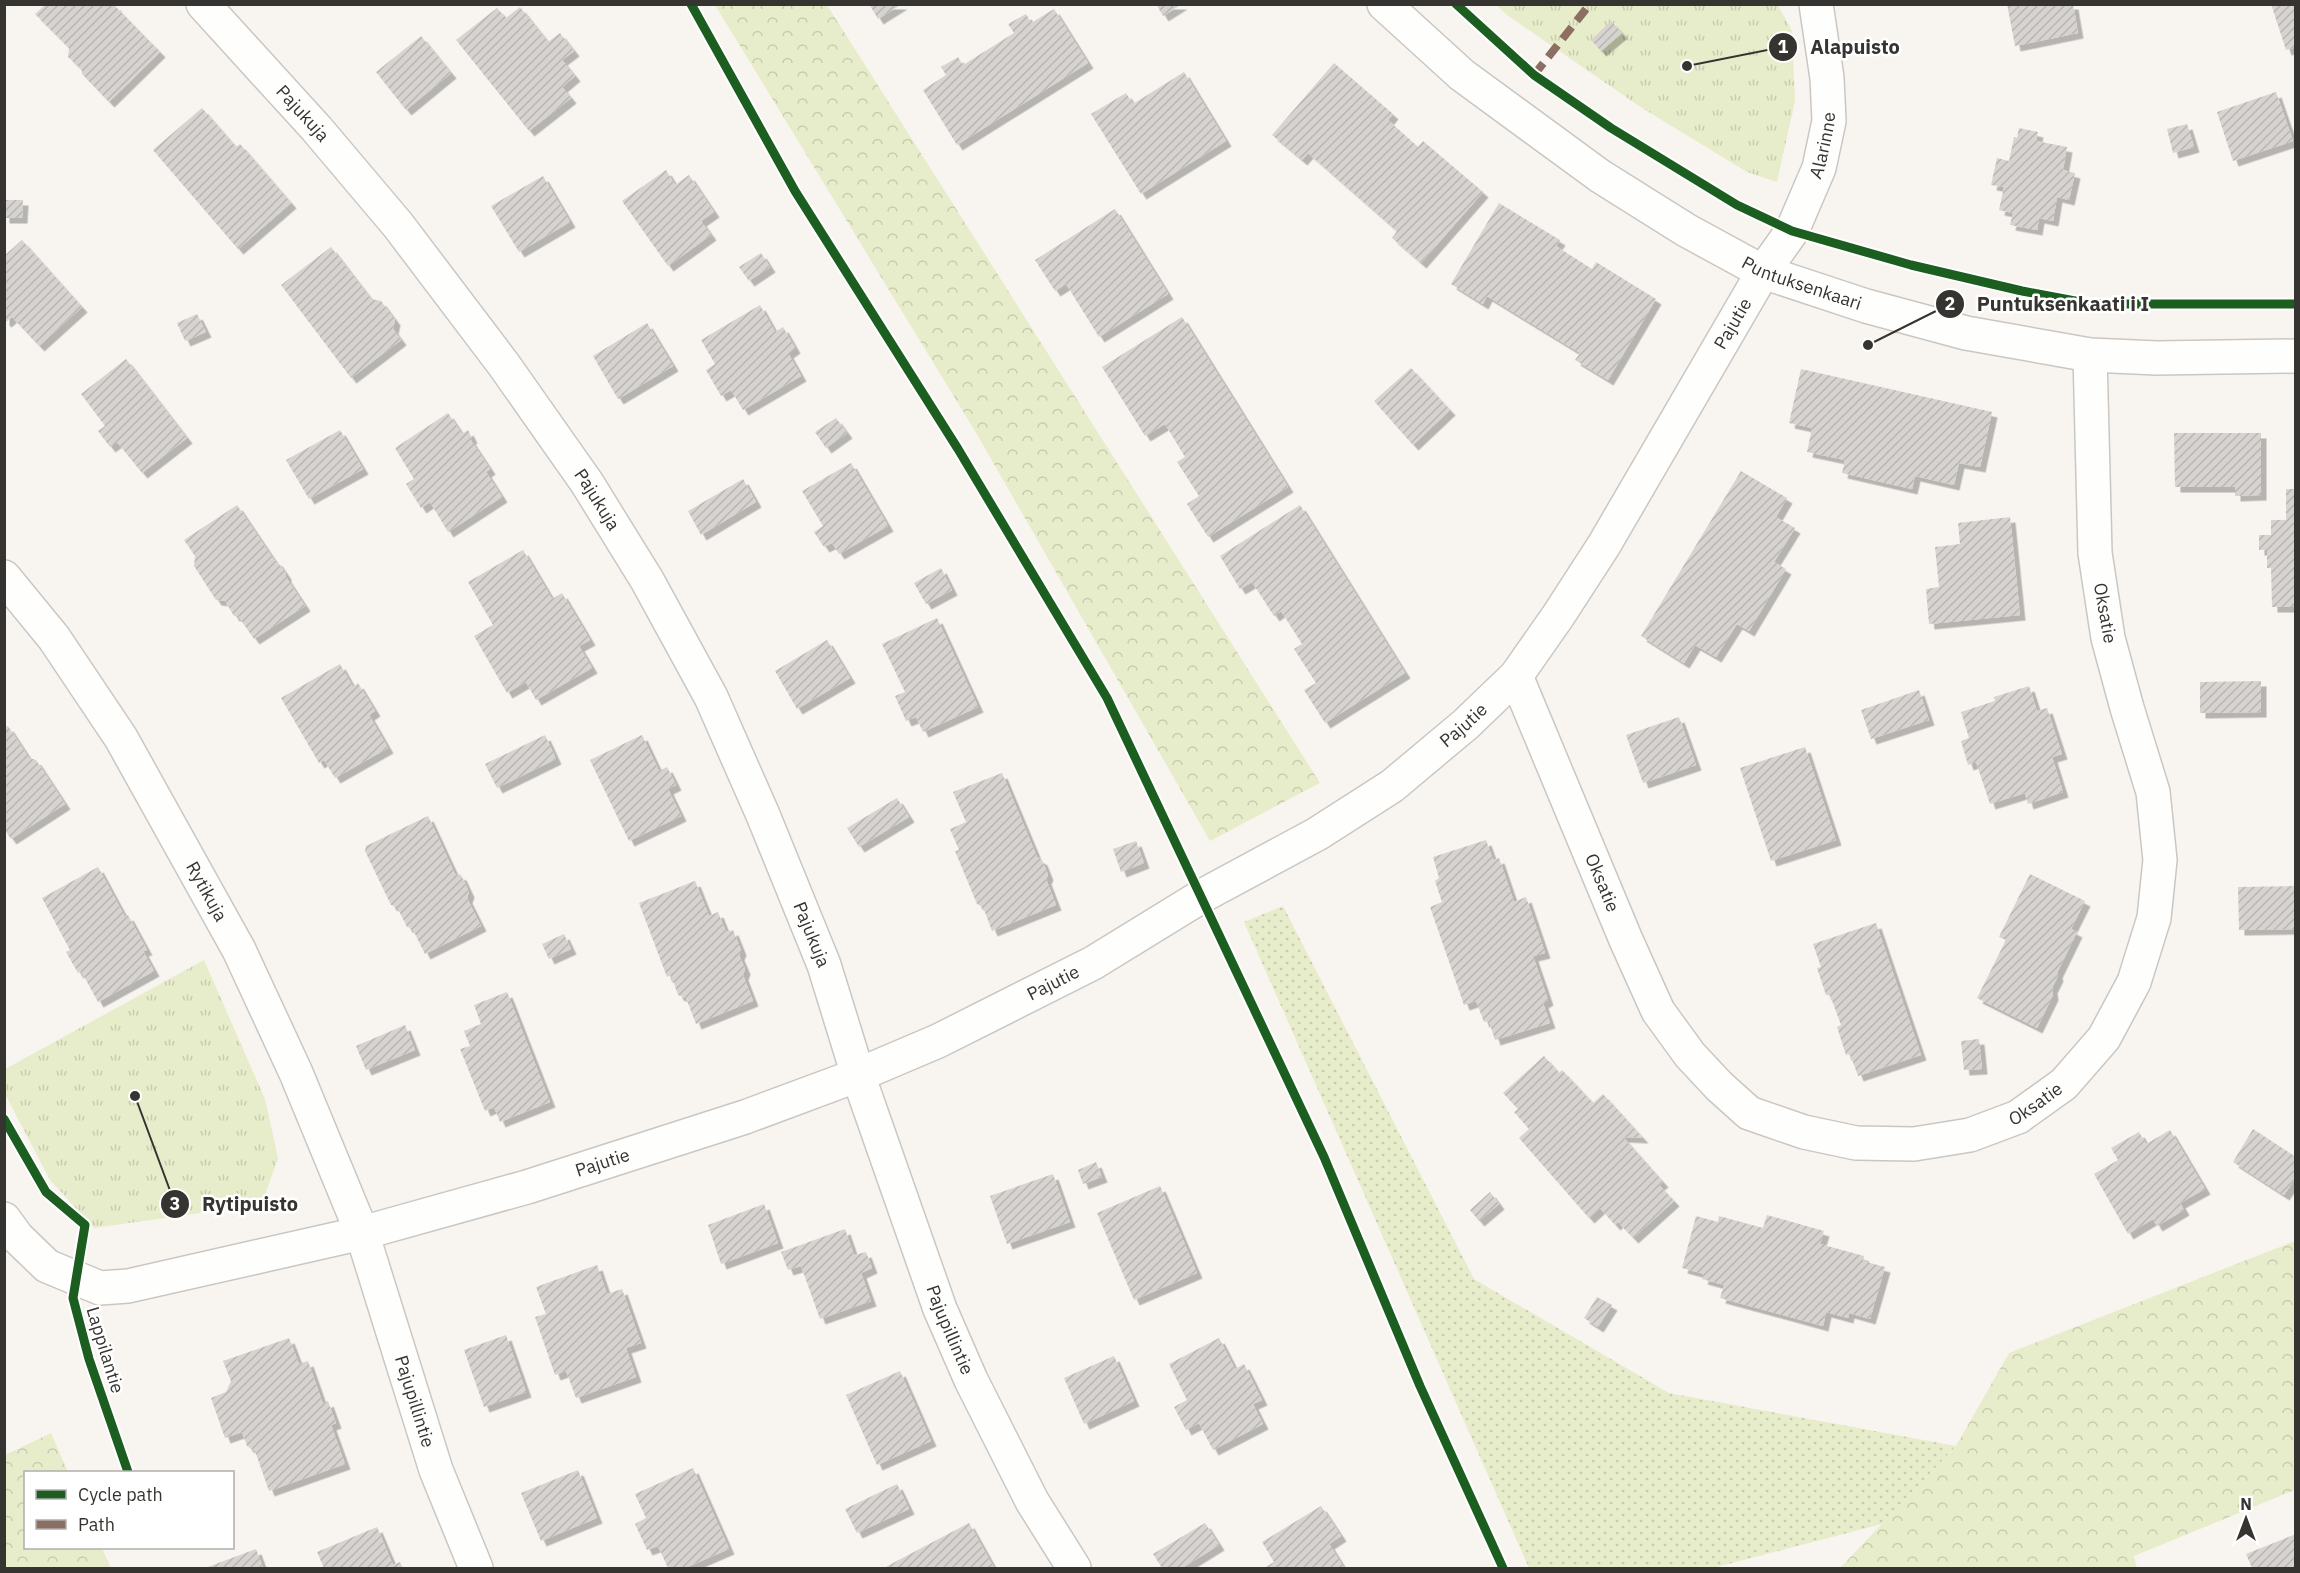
<svg xmlns="http://www.w3.org/2000/svg" width="2300" height="1573" viewBox="0 0 2300 1573" font-family="'IBM Plex Sans',sans-serif">
<style>
.grass{fill:url(#grass-dots)}
.forest{fill:url(#forest-crowns)}
.park{fill:url(#park-tufts)}
.building{fill:url(#building-hatch);filter:url(#shadow)}
.lines{fill:none;stroke-linecap:round;stroke-linejoin:round}
.minor-casing{stroke:#cac7c3;stroke-width:36}
.tertiary-casing{stroke:#cac7c3;stroke-width:36}
.minor{stroke:#fefefd;stroke-width:33}
.tertiary{stroke:#fefefd;stroke-width:33}
.quiet{stroke:#8d6e63;stroke-width:8;stroke-dasharray:15 8;stroke-linecap:butt}
.cycleway-casing{stroke:#fff;stroke-width:13}
.cycleway{stroke:#1b5e20;stroke-width:9}
.labels{text-anchor:middle;stroke-width:5;stroke-linejoin:round;paint-order:stroke}
.street-label{font-size:18px;fill:#363430;stroke:#fff}
.leader{fill:none;stroke:#363430;stroke-width:2}
.callout-dot{fill:#363430;stroke:#fff;stroke-width:2}
.mark-label{font-size:18px;text-anchor:middle;font-weight:bold;fill:#fff}
.callout-label{font-size:20px;text-anchor:middle;font-weight:bold;fill:#363430;stroke:#fff;stroke-width:5;stroke-linejoin:round;paint-order:stroke}
</style>
<defs>
<pattern id="grass-dots" width="8" height="8" patternUnits="userSpaceOnUse" patternTransform="scale(1.5)"><rect width="8" height="8" fill="#e7edca"/><path d="M2 2h.1M6 6h.1" fill="none" stroke="#c7ccae" stroke-width="1.8" stroke-linecap="round"/></pattern>
<pattern id="forest-crowns" width="20" height="18" patternUnits="userSpaceOnUse" patternTransform="scale(1.5)"><rect width="20" height="18" fill="#e7edca"/><path d="M2 6a3 3 0 1 1 6 0M12 15a3 3 0 1 1 6 0" fill="none" stroke="#c7ccae"/></pattern>
<pattern id="park-tufts" width="24" height="20" patternUnits="userSpaceOnUse" patternTransform="scale(1.5)"><rect width="24" height="20" fill="#e7edca"/><path d="M3 7l-1-3M5 7V3M7 7l1-3M15 17l-1-3M17 17v-4M19 17l1-3" fill="none" stroke="#c7ccae"/></pattern>
<pattern id="building-hatch" width="6" height="6" patternUnits="userSpaceOnUse" patternTransform="scale(1.5)"><rect width="6" height="6" fill="#d6d3d1"/><path d="M-1 1l2-2M0 6l6-6M5 7l2-2" fill="none" stroke="#b8b6b4"/></pattern>
<filter id="shadow"><feDropShadow dx="5.5" dy="5.5" stdDeviation="0" flood-color="#0004"/></filter>
</defs>
<rect width="100%" height="100%" fill="#f8f5f0"/>
<path class="grass" d="M 1283,906 L 1474,1279 L 1669,1393 L 1956,1446 L 1882,1524 L 1713,1568 L 1529,1568 L 1244,922 Z"/>
<g class="forest">
<path d="M 715,5 L 827,5 L 1320,783 L 1210,841 L 975,431 Z"/>
<path d="M 2295,1241 L 2295,1490 L 2134,1556 L 2137,1568 L 1840,1568 L 1956,1446 L 2009,1353 Z"/>
<path d="M 51,1433 L 68,1472 L 26,1472 L 26,1548 L 102,1548 L 111,1568 L 5,1568 L 5,1455 Z"/>
</g>
<g class="park">
<path d="M 1496,5 L 1778,5 L 1792,31 L 1795,101 L 1777,182 L 1747,172 L 1642,108 L 1507,15 Z"/>
<path d="M 204,960 L 265,1099 L 278,1158 L 264,1198 L 200,1213 L 94,1228 L 50,1180 L 5,1094 L 5,1069 Z"/>
</g>
<g class="building">
<path d="M 869,4 L 902,4 L 878,19 Z"/>
<path d="M 1156,4 L 1182,4 L 1163,16 Z"/>
<path d="M 2007,4 L 2073,4 L 2078,33 L 2015,46 Z"/>
<path d="M 2271,4 L 2296,4 L 2296,47 L 2286,50 Z"/>
<path d="M 45,5 L 117,5 L 115,6 L 160,52 L 109,102 L 82,74 L 82,70 L 68,57 L 69,48 L 35,14 Z"/>
<path d="M 520,7 L 548,42 L 560,33 L 574,51 L 562,60 L 575,76 L 562,87 L 571,98 L 529,131 L 456,40 L 497,8 L 506,18 Z"/>
<path d="M 1054,9 L 1088,63 L 957,145 L 923,90 L 946,75 L 941,67 L 958,57 L 963,65 L 1014,33 L 1008,24 L 1026,14 L 1031,23 Z"/>
<path d="M 1611,21 L 1622,33 L 1601,51 L 1591,40 Z"/>
<path d="M 421,36 L 451,73 L 406,110 L 376,72 Z"/>
<path d="M 1334,63 L 1393,114 L 1388,120 L 1418,147 L 1423,141 L 1483,192 L 1421,263 L 1392,238 L 1397,231 L 1308,153 L 1302,160 L 1272,135 Z"/>
<path d="M 1184,72 L 1226,141 L 1141,194 L 1091,114 L 1126,93 L 1133,104 Z"/>
<path d="M 2276,92 L 2293,141 L 2233,161 L 2217,112 Z"/>
<path d="M 202,108 L 236,147 L 240,144 L 291,203 L 238,249 L 153,150 Z"/>
<path d="M 2187,124 L 2194,147 L 2173,153 L 2167,129 Z"/>
<path d="M 2019,128 L 2038,132 L 2036,141 L 2067,147 L 2063,170 L 2075,173 L 2069,200 L 2057,197 L 2053,221 L 2039,218 L 2037,230 L 2010,225 L 2013,213 L 1999,210 L 2004,187 L 1991,185 L 1997,158 L 2009,161 L 2014,137 L 2017,138 Z"/>
<path d="M 666,170 L 675,185 L 689,175 L 714,212 L 701,221 L 711,235 L 668,266 L 622,201 Z"/>
<path d="M 543,176 L 570,222 L 519,252 L 491,206 Z"/>
<path d="M 4,200 L 23,200 L 22,218 L 4,218 Z"/>
<path d="M 1499,203 L 1560,240 L 1556,246 L 1592,269 L 1596,262 L 1656,299 L 1608,380 L 1575,360 L 1580,353 L 1487,296 L 1483,304 L 1451,284 Z"/>
<path d="M 1115,209 L 1168,294 L 1099,337 L 1066,284 L 1055,291 L 1035,260 Z"/>
<path d="M 22,240 L 82,307 L 39,346 L 12,317 L 6,322 L 4,320 L 4,256 Z"/>
<path d="M 331,247 L 371,299 L 381,301 L 395,320 L 393,329 L 401,340 L 351,378 L 281,285 Z"/>
<path d="M 761,253 L 770,267 L 749,281 L 739,267 Z"/>
<path d="M 760,305 L 775,332 L 783,327 L 795,348 L 788,353 L 801,376 L 743,410 L 731,390 L 721,396 L 706,370 L 715,364 L 701,340 Z"/>
<path d="M 197,314 L 206,332 L 185,341 L 177,323 Z"/>
<path d="M 1182,317 L 1288,487 L 1208,537 L 1187,504 L 1199,496 L 1177,462 L 1185,457 L 1165,424 L 1145,436 L 1102,367 Z"/>
<path d="M 647,323 L 673,366 L 618,399 L 593,356 Z"/>
<path d="M 126,359 L 187,438 L 142,473 L 117,442 L 110,447 L 98,431 L 105,426 L 81,394 Z"/>
<path d="M 1411,368 L 1450,410 L 1413,445 L 1374,401 Z"/>
<path d="M 1801,369 L 1992,412 L 1980,467 L 1959,463 L 1954,485 L 1915,476 L 1912,489 L 1842,473 L 1845,460 L 1807,452 L 1812,428 L 1789,423 Z"/>
<path d="M 448,413 L 462,434 L 468,430 L 472,438 L 470,439 L 490,469 L 486,472 L 502,497 L 448,532 L 430,502 L 421,508 L 406,484 L 414,479 L 395,448 Z"/>
<path d="M 836,418 L 847,433 L 826,448 L 815,432 Z"/>
<path d="M 340,430 L 363,469 L 309,499 L 286,460 Z"/>
<path d="M 2174,433 L 2261,433 L 2261,495 L 2235,496 L 2235,487 L 2175,487 Z"/>
<path d="M 851,463 L 888,526 L 839,554 L 832,543 L 824,547 L 814,532 L 823,526 L 802,491 Z"/>
<path d="M 1741,471 L 1787,498 L 1776,517 L 1795,528 L 1774,562 L 1786,569 L 1749,631 L 1737,624 L 1716,657 L 1695,645 L 1684,663 L 1641,636 Z"/>
<path d="M 743,479 L 756,502 L 701,535 L 688,511 Z"/>
<path d="M 2286,489 L 2296,489 L 2296,607 L 2272,607 L 2271,568 L 2267,568 L 2267,550 L 2259,550 L 2259,535 L 2271,535 L 2271,520 L 2286,520 Z"/>
<path d="M 237,505 L 274,560 L 277,561 L 286,574 L 286,577 L 305,606 L 254,639 L 238,616 L 234,616 L 225,601 L 216,600 L 194,566 L 195,556 L 184,540 Z"/>
<path d="M 1300,505 L 1405,673 L 1325,723 L 1304,690 L 1316,683 L 1294,649 L 1302,644 L 1281,611 L 1274,616 L 1252,582 L 1240,589 L 1220,556 Z"/>
<path d="M 2010,517 L 2020,615 L 1929,624 L 1926,589 L 1939,587 L 1935,547 L 1960,544 L 1958,523 Z"/>
<path d="M 523,550 L 552,599 L 562,593 L 590,640 L 579,646 L 592,668 L 536,700 L 526,682 L 507,693 L 474,636 L 493,625 L 468,582 Z"/>
<path d="M 941,568 L 952,590 L 926,604 L 914,583 Z"/>
<path d="M 937,618 L 978,707 L 923,732 L 916,717 L 906,721 L 895,696 L 905,692 L 882,644 Z"/>
<path d="M 827,640 L 850,678 L 797,709 L 775,671 Z"/>
<path d="M 340,664 L 353,687 L 358,683 L 375,711 L 369,715 L 388,748 L 335,778 L 324,760 L 319,763 L 281,698 Z"/>
<path d="M 2261,681 L 2261,712 L 2200,713 L 2200,682 Z"/>
<path d="M 2029,686 L 2037,711 L 2047,708 L 2062,754 L 2052,757 L 2063,792 L 2028,804 L 2025,793 L 1990,804 L 1976,762 L 1968,765 L 1961,741 L 1969,738 L 1961,712 L 1995,701 L 1994,697 Z"/>
<path d="M 1919,690 L 1929,720 L 1871,739 L 1861,710 Z"/>
<path d="M 1679,717 L 1696,765 L 1643,783 L 1626,735 Z"/>
<path d="M 8,726 L 29,758 L 36,760 L 65,804 L 11,839 L 4,829 L 4,728 Z"/>
<path d="M 545,735 L 556,759 L 497,788 L 485,764 Z"/>
<path d="M 642,735 L 659,771 L 667,767 L 676,785 L 668,789 L 681,816 L 629,841 L 590,760 Z"/>
<path d="M 1805,747 L 1836,840 L 1771,861 L 1740,768 Z"/>
<path d="M 1002,773 L 1037,857 L 1042,860 L 1048,875 L 1046,879 L 1056,905 L 992,931 L 983,907 L 977,904 L 955,851 L 959,850 L 950,829 L 966,822 L 953,792 Z"/>
<path d="M 897,798 L 909,817 L 859,847 L 847,828 Z"/>
<path d="M 428,816 L 455,874 L 461,875 L 469,892 L 467,898 L 481,926 L 425,954 L 412,928 L 407,927 L 397,907 L 391,905 L 365,851 L 366,846 Z"/>
<path d="M 1486,840 L 1493,860 L 1499,858 L 1514,902 L 1526,897 L 1545,953 L 1533,956 L 1548,1000 L 1543,1003 L 1550,1023 L 1495,1040 L 1489,1021 L 1484,1022 L 1476,1001 L 1464,1005 L 1430,907 L 1442,902 L 1435,881 L 1439,878 L 1433,857 Z"/>
<path d="M 1136,841 L 1144,863 L 1121,872 L 1113,849 Z"/>
<path d="M 98,867 L 125,917 L 128,915 L 147,950 L 143,951 L 154,971 L 98,1002 L 81,971 L 78,973 L 66,952 L 70,950 L 42,898 Z"/>
<path d="M 2030,874 L 2085,901 L 2071,929 L 2077,932 L 2057,973 L 2058,976 L 2052,988 L 2053,995 L 2037,1028 L 1977,998 L 2006,940 L 1999,937 Z"/>
<path d="M 695,881 L 709,916 L 718,912 L 726,932 L 733,930 L 741,950 L 739,955 L 745,969 L 743,975 L 753,1001 L 696,1024 L 686,998 L 678,995 L 671,975 L 667,977 L 639,903 Z"/>
<path d="M 2296,886 L 2296,929 L 2239,930 L 2238,887 Z"/>
<path d="M 1876,923 L 1921,1055 L 1858,1076 L 1850,1054 L 1846,1055 L 1837,1027 L 1841,1025 L 1830,995 L 1826,995 L 1817,968 L 1821,967 L 1813,944 Z"/>
<path d="M 564,934 L 571,949 L 549,959 L 542,944 Z"/>
<path d="M 507,992 L 550,1102 L 500,1122 L 494,1107 L 485,1111 L 460,1049 L 470,1046 L 464,1031 L 481,1024 L 474,1005 Z"/>
<path d="M 405,1025 L 415,1050 L 366,1070 L 356,1046 Z"/>
<path d="M 1979,1039 L 1982,1069 L 1964,1070 L 1961,1041 Z"/>
<path d="M 1544,1056 L 1559,1073 L 1562,1070 L 1593,1103 L 1603,1094 L 1643,1138 L 1623,1137 L 1663,1182 L 1659,1185 L 1674,1201 L 1633,1238 L 1618,1222 L 1615,1225 L 1600,1208 L 1589,1218 L 1519,1138 L 1529,1129 L 1514,1112 L 1518,1109 L 1503,1093 Z"/>
<path d="M 2253,1129 L 2296,1157 L 2296,1177 L 2284,1195 L 2233,1162 Z"/>
<path d="M 2170,1130 L 2205,1189 L 2180,1203 L 2184,1210 L 2157,1226 L 2153,1219 L 2128,1234 L 2094,1174 L 2118,1160 L 2111,1148 L 2139,1132 L 2146,1144 Z"/>
<path d="M 1096,1162 L 1102,1177 L 1083,1184 L 1078,1170 Z"/>
<path d="M 1053,1174 L 1070,1222 L 1007,1244 L 990,1196 Z"/>
<path d="M 1160,1186 L 1197,1273 L 1134,1300 L 1097,1213 Z"/>
<path d="M 1490,1192 L 1499,1204 L 1479,1221 L 1470,1210 Z"/>
<path d="M 764,1204 L 778,1243 L 721,1264 L 708,1225 Z"/>
<path d="M 1767,1215 L 1824,1231 L 1820,1244 L 1864,1256 L 1863,1261 L 1885,1267 L 1870,1319 L 1849,1313 L 1848,1318 L 1826,1312 L 1823,1326 L 1720,1298 L 1724,1285 L 1702,1279 L 1704,1274 L 1682,1268 L 1696,1216 L 1718,1222 L 1719,1216 L 1763,1228 Z"/>
<path d="M 845,1229 L 854,1255 L 866,1252 L 872,1268 L 861,1273 L 871,1301 L 820,1319 L 801,1266 L 788,1270 L 781,1252 Z"/>
<path d="M 597,1265 L 607,1294 L 622,1289 L 641,1343 L 626,1348 L 636,1377 L 576,1398 L 566,1371 L 555,1375 L 535,1317 L 546,1314 L 536,1287 Z"/>
<path d="M 1597,1297 L 1612,1305 L 1598,1327 L 1584,1318 Z"/>
<path d="M 506,1335 L 526,1392 L 484,1407 L 464,1350 Z"/>
<path d="M 289,1338 L 299,1364 L 308,1361 L 323,1404 L 328,1401 L 336,1423 L 331,1425 L 345,1464 L 269,1491 L 255,1451 L 247,1446 L 242,1432 L 225,1438 L 211,1398 L 226,1392 L 231,1381 L 223,1361 Z"/>
<path d="M 1219,1338 L 1235,1369 L 1244,1364 L 1262,1400 L 1253,1404 L 1263,1424 L 1213,1450 L 1199,1423 L 1186,1430 L 1174,1407 L 1187,1400 L 1169,1364 Z"/>
<path d="M 1114,1356 L 1134,1401 L 1084,1424 L 1064,1378 Z"/>
<path d="M 900,1371 L 931,1441 L 877,1465 L 846,1395 Z"/>
<path d="M 693,1468 L 729,1549 L 685,1568 L 668,1568 L 658,1546 L 647,1550 L 635,1524 L 646,1518 L 635,1494 Z"/>
<path d="M 578,1470 L 597,1518 L 541,1541 L 521,1493 Z"/>
<path d="M 897,1484 L 909,1509 L 857,1533 L 845,1509 Z"/>
<path d="M 1321,1506 L 1341,1536 L 1329,1544 L 1344,1568 L 1264,1568 L 1274,1562 L 1262,1542 Z"/>
<path d="M 969,1523 L 994,1568 L 884,1568 L 893,1563 Z"/>
<path d="M 1205,1523 L 1219,1545 L 1182,1568 L 1162,1568 L 1153,1554 Z"/>
<path d="M 377,1527 L 393,1565 L 400,1562 L 403,1568 L 324,1568 L 317,1552 Z"/>
<path d="M 2296,1534 L 2296,1568 L 2252,1568 L 2246,1554 Z"/>
<path d="M 256,1549 L 263,1568 L 205,1568 Z"/>
</g>
<g class="lines">
<g class="minor-casing">
<g id="minor">
<path id="s1" d="M 203,4 L 316,128 L 398,225 L 504,365 L 587,483 L 647,580 L 711,697 L 763,815 L 824,965 L 858,1075 L 940,1309 L 971,1380 L 1032,1501 L 1074,1568"/>
<path id="s2" d="M 1763,272 L 1792,231 L 1819,168 L 1829,121 L 1827,78 L 1816,4"/>
<path id="s3" d="M 4,577 L 54,638 L 121,738 L 239,950 L 296,1073 L 362,1233 L 436,1470 L 476,1568"/>
<path id="s4" d="M 1516,676 L 1626,940 L 1658,1011 L 1690,1055 L 1719,1086 L 1749,1113 L 1804,1132 L 1856,1143 L 1914,1144 L 1970,1135 L 2018,1117 L 2064,1084 L 2104,1038 L 2134,982 L 2154,918 L 2160,860 L 2153,792 L 2127,708 L 2108,638 L 2095,553 L 2090,355"/>
</g>
</g>
<g class="tertiary-casing">
<g id="tertiary">
<path id="s5" d="M 1384,4 L 1462,75 L 1600,176 L 1686,230 L 1763,272 L 1866,306 L 1966,333 L 2090,355 L 2157,358 L 2296,356"/>
<path id="s6" d="M 4,1219 L 17,1237 L 47,1266 L 100,1288 L 128,1286 L 362,1233 L 527,1187 L 745,1117 L 858,1075 L 938,1041 L 1093,963 L 1202,896 L 1317,834 L 1392,786 L 1466,724 L 1516,676 L 1558,616 L 1604,545 L 1763,272"/>
</g>
</g>
<use href="#minor" class="minor"/>
<use href="#tertiary" class="tertiary"/>
<path class="quiet" d="M 1534,75 L 1590,4"/>
<g class="cycleway-casing">
<g id="cycleway">
<path d="M 691,4 L 795,191 L 958,449 L 1107,698 L 1324,1157 L 1420,1386 L 1503,1568"/>
<path d="M 1456,4 L 1534,75 L 1611,128 L 1737,205 L 1792,231 L 1911,265 L 2022,291 L 2091,304 L 2296,304"/>
<path d="M 4,1119 L 46,1192 L 85,1225 L 73,1298 L 89,1359 L 128,1472"/>
</g>
</g>
<use href="#cycleway" class="cycleway"/>
</g>
<g class="labels">
<g class="street-label">
<text dy="6" stroke="none"><textPath href="#s1" startOffset="148">Pajukuja</textPath></text>
<text dy="6" stroke="none"><textPath href="#s2" startOffset="142">Alarinne</textPath></text>
<text dy="6" stroke="none"><textPath href="#s5" startOffset="506">Puntuksenkaari</textPath></text>
<text dy="6" stroke="none"><textPath href="#s6" startOffset="2098">Pajutie</textPath></text>
<text dy="6" stroke="none"><textPath href="#s1" startOffset="634">Pajukuja</textPath></text>
<text transform="translate(2105 613) rotate(80)" y="6">Oksatie</text>
<text dy="6" stroke="none"><textPath href="#s6" startOffset="1612">Pajutie</textPath></text>
<text dy="6" stroke="none"><textPath href="#s4" startOffset="224">Oksatie</textPath></text>
<text dy="6" stroke="none"><textPath href="#s3" startOffset="375">Rytikuja</textPath></text>
<text dy="6" stroke="none"><textPath href="#s1" startOffset="1120">Pajukuja</textPath></text>
<text dy="6" stroke="none"><textPath href="#s6" startOffset="1126">Pajutie</textPath></text>
<text dy="6" stroke="none"><textPath href="#s4" startOffset="800">Oksatie</textPath></text>
<text dy="6" stroke="none"><textPath href="#s6" startOffset="640">Pajutie</textPath></text>
<text dy="6" stroke="none"><textPath href="#s1" startOffset="1539">Pajupillintie</textPath></text>
<text transform="translate(105 1350) rotate(73)" y="6">Lappilantie</text>
<text dy="6" stroke="none"><textPath href="#s3" startOffset="927">Pajupillintie</textPath></text>
</g>
</g>
<path class="leader" d="M1687 66L1783 47M1868 345L1950 304M135 1096L175 1204"/>
<g class="callout-dot">
<circle cx="1687" cy="66" r="6"/>
<circle cx="1868" cy="345" r="6"/>
<circle cx="135" cy="1096" r="6"/>
<circle cx="1783" cy="47" r="15"/>
<circle cx="1950" cy="304" r="15"/>
<circle cx="175" cy="1204" r="15"/>
</g>
<g class="mark-label">
<text x="1783" y="53">1</text>
<text x="1950" y="310">2</text>
<text x="175" y="1210">3</text>
</g>
<g class="callout-label">
<text x="1855" y="54">Alapuisto</text>
<text x="2063" y="311">Puntuksenkaati i I</text>
<text x="250" y="1211">Rytipuisto</text>
</g>
<rect width="2300" height="1573" fill="none" stroke="#363430" stroke-width="12"/>
<rect x="24" y="1471" width="210" height="78" fill="#ffffff" stroke="#afaeac" stroke-width="1.5"/>
<rect x="36" y="1490" width="30" height="9" fill="#1b5e20" stroke="#afaeac" stroke-width="1.5"/>
<text x="78" y="1501" font-size="18" fill="#363430">Cycle path</text>
<rect x="36" y="1520" width="30" height="9" fill="#8d6e63" stroke="#afaeac" stroke-width="1.5"/>
<text x="78" y="1531" font-size="18" fill="#363430">Path</text>
<g transform="translate(2246 1519)" stroke="#ffffff" stroke-width="4.5" paint-order="stroke">
<path d="M0-4.5L10 22L0 15L-10 22Z" fill="#363430"/>
<text y="-9" font-size="16" font-weight="bold" text-anchor="middle" fill="#363430">N</text>
</g>
</svg>
